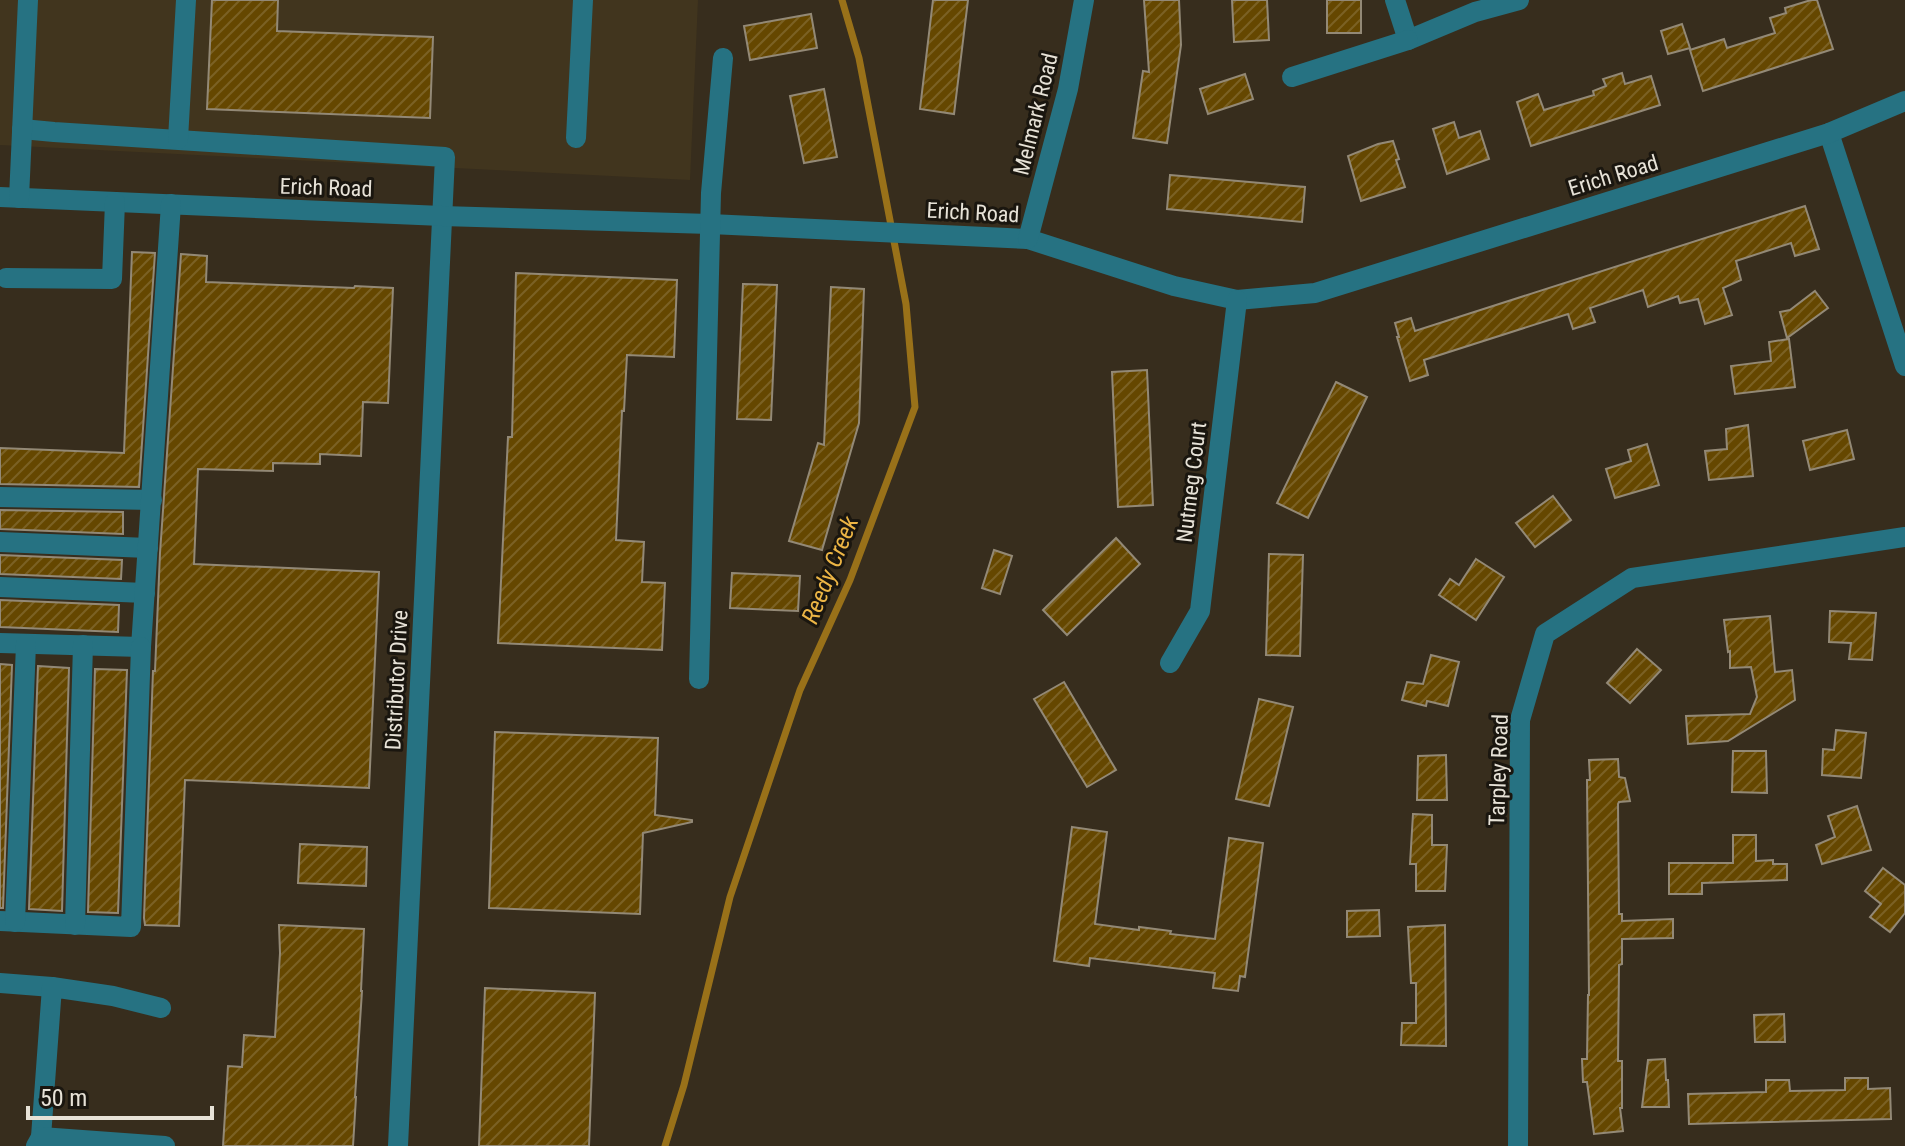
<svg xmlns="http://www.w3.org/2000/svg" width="1905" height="1146" viewBox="0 0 1905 1146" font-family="'Roboto Condensed',sans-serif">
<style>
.built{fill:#41351e}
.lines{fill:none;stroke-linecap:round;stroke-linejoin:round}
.stream{stroke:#997119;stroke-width:7}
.building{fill:url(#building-hatch);stroke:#938976;stroke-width:2}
.minor{stroke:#267282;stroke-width:20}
.labels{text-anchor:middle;stroke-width:6;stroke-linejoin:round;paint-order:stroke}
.street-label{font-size:22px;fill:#e7e2d7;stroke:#1a160f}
.water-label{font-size:24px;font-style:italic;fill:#ecb545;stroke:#1a160f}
</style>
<defs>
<pattern id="building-hatch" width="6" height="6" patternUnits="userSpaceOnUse" patternTransform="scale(2)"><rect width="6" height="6" fill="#654700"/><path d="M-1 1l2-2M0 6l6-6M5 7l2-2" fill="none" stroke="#7b6124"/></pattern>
</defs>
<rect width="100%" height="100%" fill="#372d1d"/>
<path class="built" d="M 0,0 L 698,0 L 690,180 L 0,145 Z"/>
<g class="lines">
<path class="stream" d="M 665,1146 L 684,1085 L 730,897 L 800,690 L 850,580 L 915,407 L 906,304 L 859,58 L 842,0"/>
</g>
<g class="building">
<path d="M 212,0 L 278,0 L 277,31 L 433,37 L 430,118 L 207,109 Z"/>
<path d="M 933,0 L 968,0 L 954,114 L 920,109 Z"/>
<path d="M 1144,0 L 1179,0 L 1181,45 L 1167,143 L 1133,138 L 1143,71 L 1149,72 Z"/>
<path d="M 1232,0 L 1267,0 L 1269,40 L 1234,42 Z"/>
<rect x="1327" y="0" width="34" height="33"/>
<path d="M 1811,0 L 1817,0 L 1833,49 L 1703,91 L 1690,50 L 1724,39 L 1727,48 L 1775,33 L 1770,18 L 1786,13 L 1785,8 Z"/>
<path d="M 811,14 L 817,48 L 750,60 L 744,26 Z"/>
<path d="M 1682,24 L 1690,48 L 1668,54 L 1661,31 Z"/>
<path d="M 1622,73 L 1625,84 L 1651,76 L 1660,105 L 1531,146 L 1517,102 L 1538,94 L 1544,110 L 1594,95 L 1593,91 L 1606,86 L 1603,79 Z"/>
<path d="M 1245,74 L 1253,99 L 1208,114 L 1200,89 Z"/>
<path d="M 824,89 L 837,157 L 804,163 L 790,96 Z"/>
<path d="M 1454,122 L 1459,138 L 1480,131 L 1489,159 L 1447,174 L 1433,129 Z"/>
<path d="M 1393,141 L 1399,159 L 1396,160 L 1405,187 L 1361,201 L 1348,156 L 1378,144 Z"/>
<path d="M 1170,175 L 1305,187 L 1302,222 L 1167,209 Z"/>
<path d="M 1805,206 L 1819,249 L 1795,256 L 1791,243 L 1736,261 L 1741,280 L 1723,288 L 1732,315 L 1705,324 L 1698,299 L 1680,303 L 1678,296 L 1648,307 L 1643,290 L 1590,308 L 1595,322 L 1573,329 L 1568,314 L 1424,360 L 1428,375 L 1410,381 L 1397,337 L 1399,337 L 1395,323 L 1411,318 L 1415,331 Z"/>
<path d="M 132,252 L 155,253 L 139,487 L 0,484 L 0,448 L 124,453 Z"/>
<path d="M 181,254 L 207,256 L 206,282 L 354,288 L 355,286 L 393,288 L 388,403 L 363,402 L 361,456 L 320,454 L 320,464 L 273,463 L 273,471 L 198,469 L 194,564 L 379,572 L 369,788 L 185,780 L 179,926 L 145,925 L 144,918 L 153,671 L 155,671 L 160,553 Z"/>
<path d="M 516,273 L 677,280 L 674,357 L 627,355 L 624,411 L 622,411 L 616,540 L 644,542 L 642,582 L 665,583 L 662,650 L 498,643 L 508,437 L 512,437 Z"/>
<path d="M 743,284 L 777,285 L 771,420 L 737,419 Z"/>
<path d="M 831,287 L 864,289 L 859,423 L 822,550 L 789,541 L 818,443 L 824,445 Z"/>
<path d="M 1815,291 L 1828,308 L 1787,338 L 1780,312 L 1790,310 Z"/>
<path d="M 1789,339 L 1795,387 L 1735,394 L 1731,366 L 1771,361 L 1769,342 Z"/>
<path d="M 1147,370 L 1153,505 L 1118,507 L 1112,372 Z"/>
<path d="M 1336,382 L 1367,397 L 1308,518 L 1277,503 Z"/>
<path d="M 1748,425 L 1753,476 L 1709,480 L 1705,451 L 1727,449 L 1726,429 Z"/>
<path d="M 1847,430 L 1854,459 L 1810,470 L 1803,441 Z"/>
<path d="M 1647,444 L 1659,485 L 1615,498 L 1606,469 L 1631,461 L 1628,450 Z"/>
<path d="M 1553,496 L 1571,520 L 1535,547 L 1516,523 Z"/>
<path d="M 0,510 L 123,512 L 123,534 L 0,529 Z"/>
<path d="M 1116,538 L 1140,564 L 1067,635 L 1043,610 Z"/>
<path d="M 994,550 L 1012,556 L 1000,594 L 982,588 Z"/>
<path d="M 1269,554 L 1303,555 L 1300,656 L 1266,655 Z"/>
<path d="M 0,555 L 122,560 L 121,579 L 0,574 Z"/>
<path d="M 1476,559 L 1504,577 L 1476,620 L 1439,595 L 1450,579 L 1459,585 Z"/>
<path d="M 732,573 L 800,576 L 798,611 L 730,608 Z"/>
<path d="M 0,600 L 119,605 L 118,632 L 0,627 Z"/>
<path d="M 1830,611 L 1876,613 L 1872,660 L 1849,659 L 1851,643 L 1829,642 Z"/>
<path d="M 1770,616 L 1775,672 L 1792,670 L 1795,700 L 1728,741 L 1688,744 L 1686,716 L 1750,714 L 1757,697 L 1751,667 L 1730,668 L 1730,651 L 1728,652 L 1724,620 Z"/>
<path d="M 1637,649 L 1661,670 L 1630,703 L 1607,683 Z"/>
<path d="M 1431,655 L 1459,662 L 1448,706 L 1427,701 L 1426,706 L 1402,700 L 1407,682 L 1423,684 Z"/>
<path d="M 0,664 L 12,665 L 3,908 L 0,908 Z"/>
<path d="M 38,666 L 69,668 L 62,911 L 29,909 Z"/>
<path d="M 95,669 L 127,670 L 118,913 L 88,912 Z"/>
<path d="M 1064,682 L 1116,770 L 1087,787 L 1034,699 Z"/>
<path d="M 1259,699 L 1293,707 L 1269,806 L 1236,799 Z"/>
<path d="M 1836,730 L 1866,733 L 1861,778 L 1822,775 L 1823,749 L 1834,750 Z"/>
<path d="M 495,732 L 658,738 L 655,815 L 692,820 L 692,822 L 643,833 L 640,914 L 489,908 Z"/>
<path d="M 1733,751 L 1766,751 L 1767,793 L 1732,792 Z"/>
<path d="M 1446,755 L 1447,800 L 1417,800 L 1418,756 Z"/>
<path d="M 1618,759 L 1619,777 L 1625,778 L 1630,801 L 1619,802 L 1618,804 L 1619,914 L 1622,914 L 1622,921 L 1673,919 L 1673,938 L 1622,939 L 1622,964 L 1619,965 L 1618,1061 L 1622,1061 L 1622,1108 L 1620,1108 L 1623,1131 L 1594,1134 L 1587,1082 L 1583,1082 L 1582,1059 L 1587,1059 L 1588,995 L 1589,995 L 1587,780 L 1590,780 L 1589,760 Z"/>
<path d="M 1857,806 L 1871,850 L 1822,864 L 1816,845 L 1835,837 L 1828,816 Z"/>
<path d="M 1413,814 L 1432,815 L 1432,845 L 1447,845 L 1445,891 L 1416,891 L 1416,864 L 1410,864 Z"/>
<path d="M 1072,827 L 1107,832 L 1095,924 L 1139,930 L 1139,927 L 1171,931 L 1170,934 L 1215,939 L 1229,838 L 1263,843 L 1245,977 L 1240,976 L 1238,991 L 1213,988 L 1215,973 L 1090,958 L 1089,966 L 1054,961 Z"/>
<path d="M 1733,835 L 1756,835 L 1756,861 L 1773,860 L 1773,864 L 1787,864 L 1787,880 L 1702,883 L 1702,894 L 1669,894 L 1669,863 L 1733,863 Z"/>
<path d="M 300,844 L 367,847 L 366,886 L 298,883 Z"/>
<path d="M 1883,868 L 1905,885 L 1905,913 L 1890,932 L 1870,917 L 1881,904 L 1865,891 Z"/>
<path d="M 1379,910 L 1380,936 L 1347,937 L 1347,911 Z"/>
<path d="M 279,925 L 364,929 L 361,991 L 362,991 L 355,1097 L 356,1097 L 353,1146 L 223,1146 L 228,1066 L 242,1067 L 244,1035 L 275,1037 L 280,953 Z"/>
<path d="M 1445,925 L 1446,1046 L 1401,1045 L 1402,1023 L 1416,1023 L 1416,983 L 1411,983 L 1408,927 Z"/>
<path d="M 485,988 L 595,993 L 589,1146 L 479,1146 Z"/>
<path d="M 1784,1014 L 1785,1042 L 1755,1042 L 1754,1015 Z"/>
<path d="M 1665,1059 L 1666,1080 L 1668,1080 L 1669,1107 L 1642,1107 L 1648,1060 Z"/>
<path d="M 1845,1078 L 1868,1078 L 1868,1089 L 1890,1088 L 1891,1119 L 1689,1124 L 1688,1094 L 1766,1092 L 1766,1080 L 1789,1080 L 1790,1091 L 1845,1090 Z"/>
</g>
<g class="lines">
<g class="minor">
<path d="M 1395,0 L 1408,40 L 1475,12 L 1519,0"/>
<path d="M 1292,77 L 1408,40"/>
<path d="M 22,129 L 54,132 L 445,157 L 398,1146"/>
<path d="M 1829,133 L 1905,366"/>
<path d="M 576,138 L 583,0"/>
<path d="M 178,139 L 186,0"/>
<path d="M 0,197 L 442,216 L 710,224 L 1028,239 L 1174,286 L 1237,300 L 1315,293 L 1829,133 L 1905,101"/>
<path d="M 19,198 L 28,0"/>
<path d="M 1028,239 L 1068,89 L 1084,0"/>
<path d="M 6,278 L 112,279 L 115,202"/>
<path d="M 0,497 L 152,500"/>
<path d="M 0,542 L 148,548"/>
<path d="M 0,587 L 145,593"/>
<path d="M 0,643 L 141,647 L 171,204"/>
<path d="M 1170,663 L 1200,611 L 1237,300"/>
<path d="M 699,679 L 711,193 L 723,58"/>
<path d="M 0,921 L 131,927 L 141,647"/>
<path d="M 15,922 L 26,644"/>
<path d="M 75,925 L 83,645"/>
<path d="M 0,983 L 52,987"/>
<path d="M 41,1137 L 52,987 L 113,996 L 161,1008"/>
<path d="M 36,1146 L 41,1137 L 165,1146"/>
<path d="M 1518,1146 L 1520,720 L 1545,634 L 1632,578 L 1905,537"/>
</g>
</g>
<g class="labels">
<g class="street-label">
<text transform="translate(1035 114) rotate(-76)" y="8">Melmark Road</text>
<text transform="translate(1613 175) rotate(-17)" y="8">Erich Road</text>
<text transform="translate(326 187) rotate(2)" y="8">Erich Road</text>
<text transform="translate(973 212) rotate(3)" y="8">Erich Road</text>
<text transform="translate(1191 482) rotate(-83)" y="8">Nutmeg Court</text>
<text transform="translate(396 680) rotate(-87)" y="8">Distributor Drive</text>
<text transform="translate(1498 770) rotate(-88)" y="8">Tarpley Road</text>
</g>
<g class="water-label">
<text transform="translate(830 570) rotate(-68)" y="8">Reedy Creek</text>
</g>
</g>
<path d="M28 1106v12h184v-12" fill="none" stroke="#e7e2d7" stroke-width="4"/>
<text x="40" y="1106" font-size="24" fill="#e7e2d7" stroke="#1a160f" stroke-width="6" paint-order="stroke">50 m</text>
</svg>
